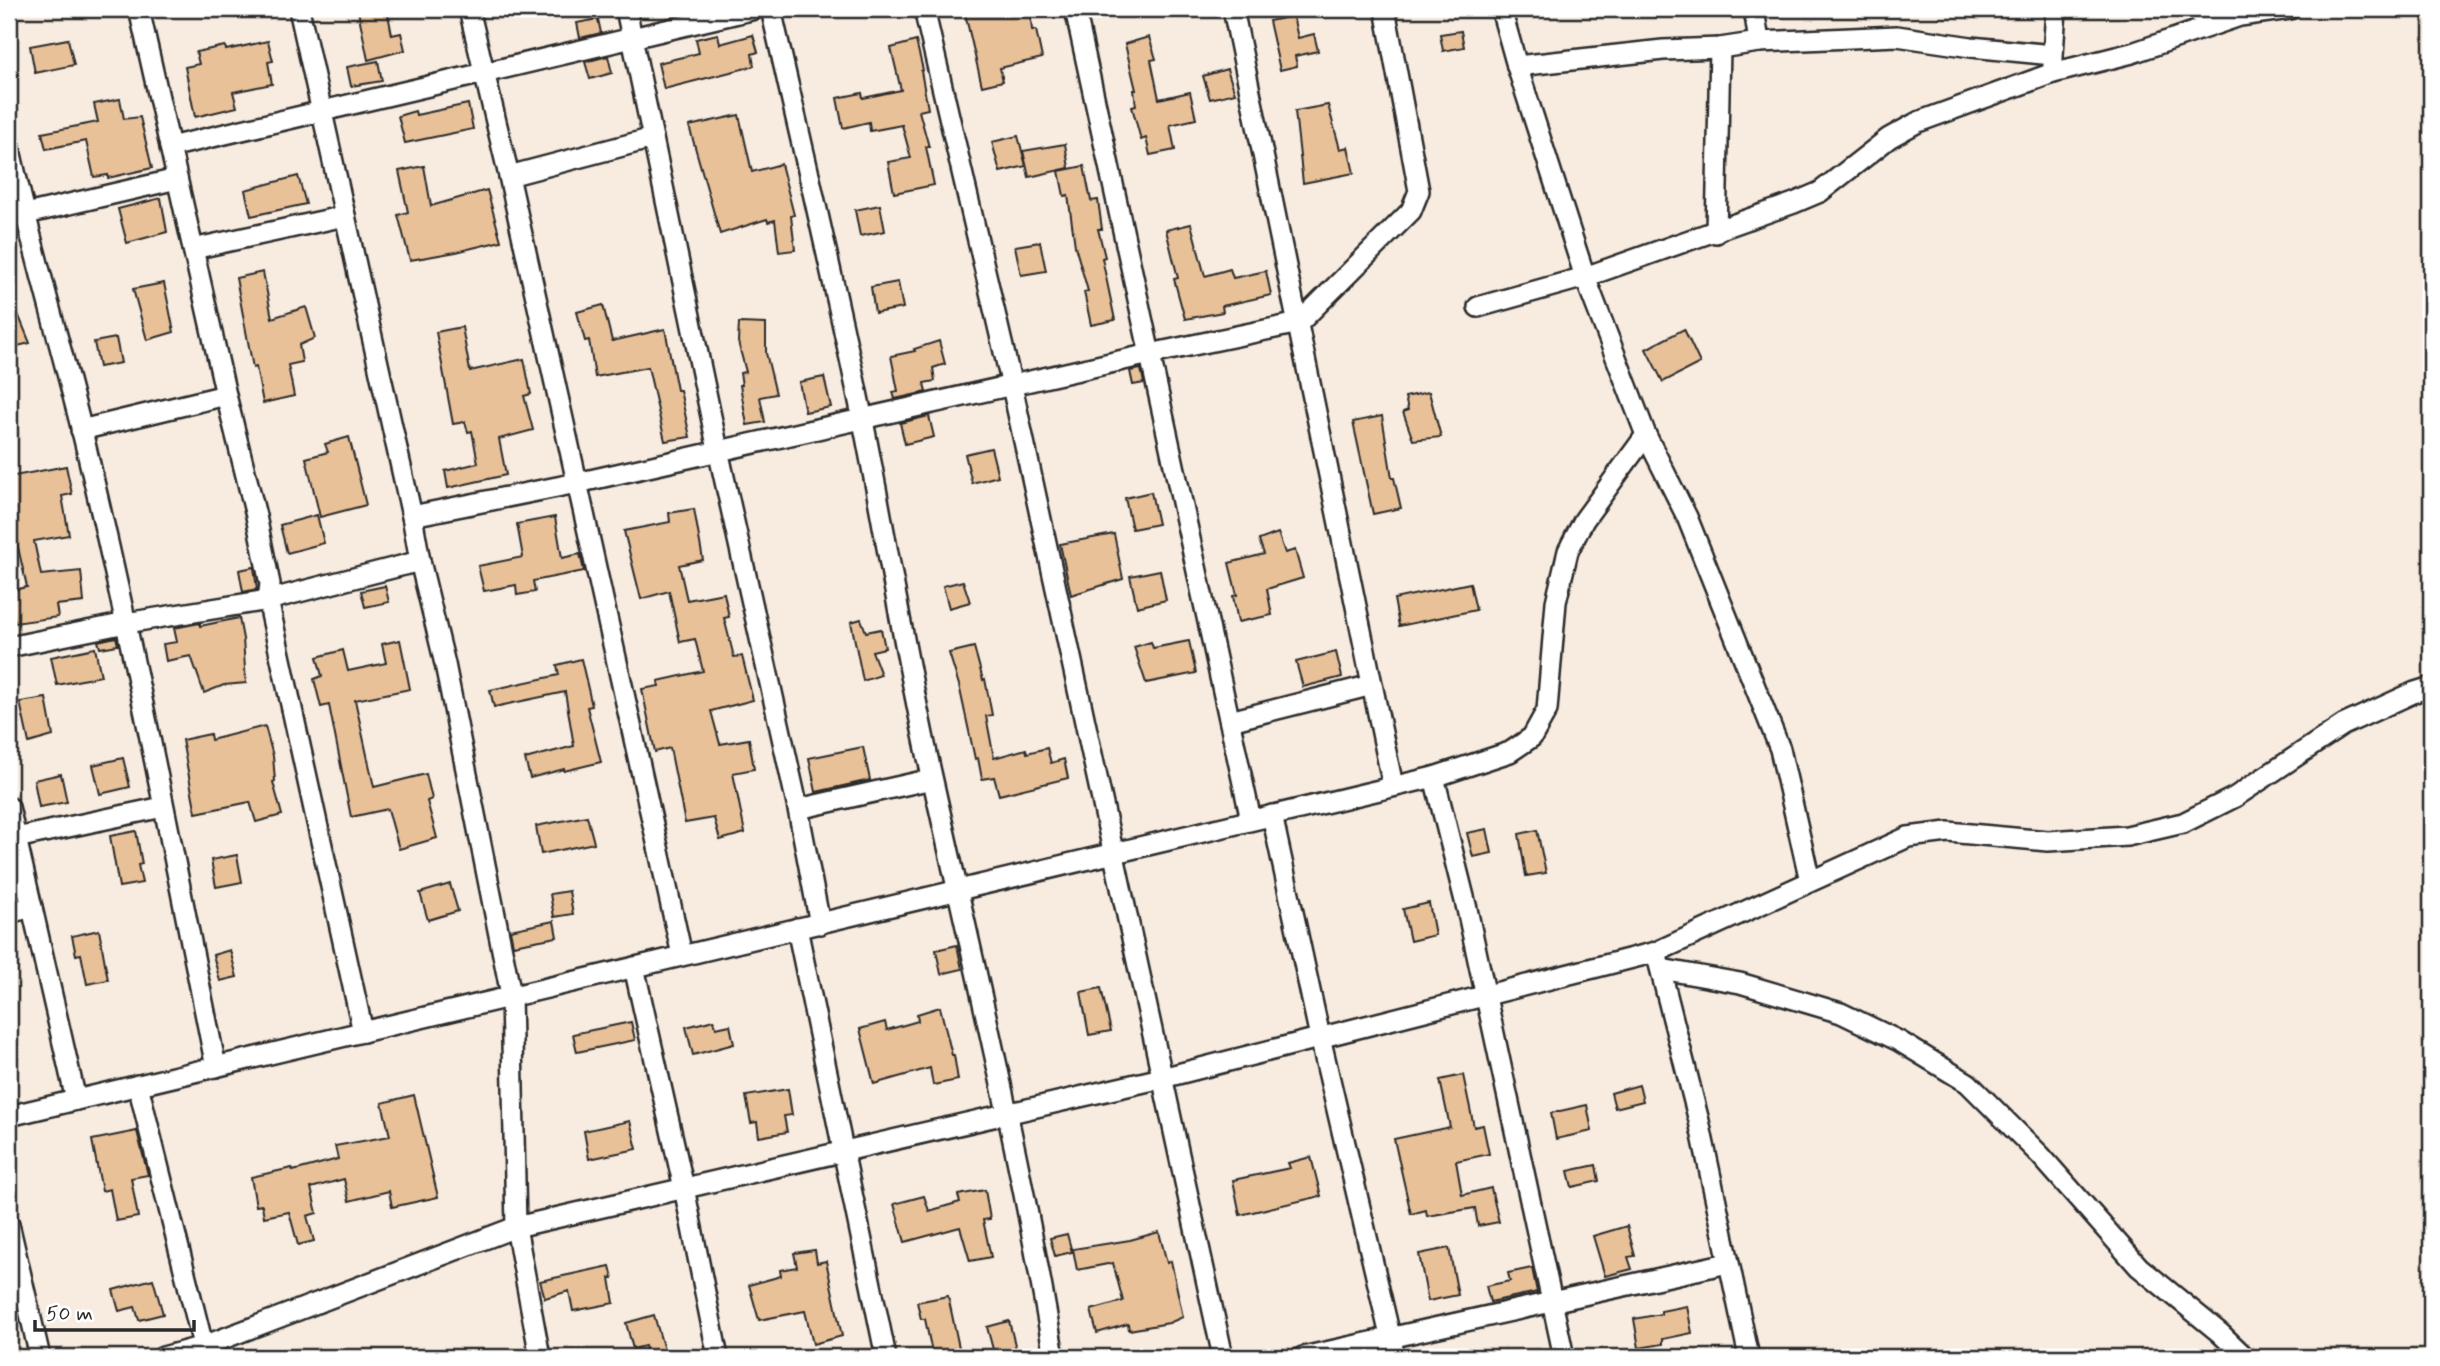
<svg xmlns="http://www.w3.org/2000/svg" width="2440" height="1366" viewBox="0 0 2440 1366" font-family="Mynerve,sans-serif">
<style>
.building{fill:#e9c199;stroke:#2b2b2b;stroke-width:2}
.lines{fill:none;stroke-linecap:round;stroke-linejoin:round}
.street-casing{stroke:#2b2b2b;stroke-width:24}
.street{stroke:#fff;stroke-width:19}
</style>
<rect width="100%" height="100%" fill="#f8ece0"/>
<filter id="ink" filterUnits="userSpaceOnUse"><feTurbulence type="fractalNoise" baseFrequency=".0143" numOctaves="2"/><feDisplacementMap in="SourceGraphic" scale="14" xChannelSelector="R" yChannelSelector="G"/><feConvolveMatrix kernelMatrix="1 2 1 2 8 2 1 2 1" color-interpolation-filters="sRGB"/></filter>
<g filter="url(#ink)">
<g class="building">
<path d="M 367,9 L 387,9 L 392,35 L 401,33 L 405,50 L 368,60 L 358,11 Z"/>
<path d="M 964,9 L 987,9 L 988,14 L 1030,9 L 1032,30 L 1036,30 L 1042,58 L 1000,68 L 1003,81 L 982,86 Z"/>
<path d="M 1293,16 L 1298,38 L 1314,34 L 1318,51 L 1295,56 L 1297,66 L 1280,70 L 1269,21 Z"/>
<path d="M 598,19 L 601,33 L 580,38 L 577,23 Z"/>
<path d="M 1461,31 L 1464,47 L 1443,51 L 1440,34 Z"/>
<path d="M 718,34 L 720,44 L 753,35 L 758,52 L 752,54 L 754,66 L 664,89 L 658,63 L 699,53 L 696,39 Z"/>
<path d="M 1149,37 L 1156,59 L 1151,60 L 1159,99 L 1190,92 L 1196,119 L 1170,125 L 1175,150 L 1150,155 L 1146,138 L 1141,140 L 1132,107 L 1136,106 L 1134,90 L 1136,90 L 1125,44 Z"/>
<path d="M 68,39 L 74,65 L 35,73 L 30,46 Z"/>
<path d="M 268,41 L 273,61 L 268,62 L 272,84 L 233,92 L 237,107 L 195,117 L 185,67 L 199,64 L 196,52 L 225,46 L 226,50 Z"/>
<path d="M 916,41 L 923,70 L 921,71 L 928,109 L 919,111 L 929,147 L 926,147 L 934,185 L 894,193 L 888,162 L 911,158 L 902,125 L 870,131 L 869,122 L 843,128 L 837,98 L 862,93 L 863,98 L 901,90 L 891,48 Z"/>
<path d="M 608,56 L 612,73 L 590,79 L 585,62 Z"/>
<path d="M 378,61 L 382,81 L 351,86 L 347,67 Z"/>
<path d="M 1227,69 L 1235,93 L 1210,99 L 1203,76 Z"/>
<path d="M 120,99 L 124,119 L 140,117 L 152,168 L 108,178 L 108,175 L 94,177 L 86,141 L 46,149 L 42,133 L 98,122 L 94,104 Z"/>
<path d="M 468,104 L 473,129 L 405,143 L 398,116 L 415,111 L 416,115 Z"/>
<path d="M 1328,105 L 1340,149 L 1348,147 L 1354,173 L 1303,183 L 1295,111 Z"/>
<path d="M 739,115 L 752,172 L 781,164 L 794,215 L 791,216 L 795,250 L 779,252 L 775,220 L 768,222 L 767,219 L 720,234 L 689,126 Z"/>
<path d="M 1018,136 L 1026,166 L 1000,172 L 992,142 Z"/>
<path d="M 1065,144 L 1069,168 L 1029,177 L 1023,151 Z"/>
<path d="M 424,166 L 431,206 L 487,190 L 501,241 L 456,252 L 410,260 L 398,215 L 408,212 L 399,171 Z"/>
<path d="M 1084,166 L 1091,201 L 1098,200 L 1102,229 L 1098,229 L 1105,257 L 1102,258 L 1115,320 L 1091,325 L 1084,292 L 1088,291 L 1075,246 L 1068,195 L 1064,196 L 1059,171 Z"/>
<path d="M 298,176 L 306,204 L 251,216 L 245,190 Z"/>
<path d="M 161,198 L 167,232 L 127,243 L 118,209 Z"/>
<path d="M 880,205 L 885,231 L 860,236 L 855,210 Z"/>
<path d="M 1191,224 L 1205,276 L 1230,269 L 1233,278 L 1266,271 L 1271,295 L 1222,306 L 1223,312 L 1185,319 L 1174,279 L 1178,278 L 1166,230 Z"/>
<path d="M 1040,242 L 1046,271 L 1021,275 L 1015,246 Z"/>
<path d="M 263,272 L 272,318 L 306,307 L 315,338 L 299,345 L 302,362 L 288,365 L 294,396 L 263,403 L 256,367 L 253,368 L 236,278 Z"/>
<path d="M 898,282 L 903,308 L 875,313 L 871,287 Z"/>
<path d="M 164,283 L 174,332 L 147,340 L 133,289 Z"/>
<path d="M 9,292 L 30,343 L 9,348 Z"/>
<path d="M 603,305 L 612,341 L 665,329 L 677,390 L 680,390 L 690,437 L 665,441 L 648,367 L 595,377 L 589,340 L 585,341 L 577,312 Z"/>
<path d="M 739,323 L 766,324 L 766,353 L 776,394 L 760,397 L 765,422 L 747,425 L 740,385 L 742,385 L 740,373 L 746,372 L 738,342 Z"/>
<path d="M 462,327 L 470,371 L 524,359 L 531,394 L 524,396 L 533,430 L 499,439 L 506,475 L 448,488 L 445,471 L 478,463 L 472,431 L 468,432 L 465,422 L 453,424 L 436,332 Z"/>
<path d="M 1684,329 L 1700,363 L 1663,382 L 1646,349 Z"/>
<path d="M 116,338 L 121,363 L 99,367 L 94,342 Z"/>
<path d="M 939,341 L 945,364 L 933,368 L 935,381 L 924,383 L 926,392 L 895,399 L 893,392 L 898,391 L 891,356 L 915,351 L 914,349 Z"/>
<path d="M 1141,369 L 1144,383 L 1133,385 L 1130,371 Z"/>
<path d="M 824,377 L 831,407 L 805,412 L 799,382 Z"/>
<path d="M 1429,392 L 1441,437 L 1413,440 L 1403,412 L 1408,410 L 1405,397 Z"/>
<path d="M 929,416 L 934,437 L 905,444 L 900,423 Z"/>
<path d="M 1382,416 L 1392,478 L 1394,478 L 1401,508 L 1373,514 L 1353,422 Z"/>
<path d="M 349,437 L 366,505 L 320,517 L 306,458 L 328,452 L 325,444 Z"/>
<path d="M 991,448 L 998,476 L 972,483 L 965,454 Z"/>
<path d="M 66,466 L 72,494 L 62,496 L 69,535 L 34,541 L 41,575 L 81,571 L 84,602 L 56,605 L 58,617 L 15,623 L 12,608 L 9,608 L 9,591 L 27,587 L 14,530 L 9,531 L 9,477 Z"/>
<path d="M 1151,492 L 1158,524 L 1132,529 L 1125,498 Z"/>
<path d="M 694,509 L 703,560 L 679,565 L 687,600 L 724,593 L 729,617 L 724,618 L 734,657 L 742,656 L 753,700 L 711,711 L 720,744 L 749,739 L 754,769 L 733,773 L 745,833 L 720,840 L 714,818 L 685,823 L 670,748 L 655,752 L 642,689 L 659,686 L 658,681 L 703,671 L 695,639 L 680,642 L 669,591 L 641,599 L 624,531 L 670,522 L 669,513 Z"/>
<path d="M 317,515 L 324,543 L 287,553 L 280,525 Z"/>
<path d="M 555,517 L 562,558 L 580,554 L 584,571 L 533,581 L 535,592 L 517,595 L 516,585 L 484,591 L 478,566 L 523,557 L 517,524 Z"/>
<path d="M 1278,533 L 1285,553 L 1295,550 L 1303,578 L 1267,589 L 1272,615 L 1238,622 L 1233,596 L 1237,595 L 1229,563 L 1264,554 L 1259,540 Z"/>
<path d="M 1114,534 L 1123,579 L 1071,595 L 1060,544 Z"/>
<path d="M 254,567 L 257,589 L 243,592 L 239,570 Z"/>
<path d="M 1160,570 L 1166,600 L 1137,607 L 1130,576 Z"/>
<path d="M 963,581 L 970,602 L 949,608 L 943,586 Z"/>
<path d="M 1470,583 L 1476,610 L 1399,626 L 1394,599 Z"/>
<path d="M 385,586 L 389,602 L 365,607 L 361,591 Z"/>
<path d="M 239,618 L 243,639 L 246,683 L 224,685 L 204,693 L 191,656 L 166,661 L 163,644 L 177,642 L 174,628 L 200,623 L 200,626 Z"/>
<path d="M 861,619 L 866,632 L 881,629 L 885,648 L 872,651 L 881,675 L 863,681 L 851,622 Z"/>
<path d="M 116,637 L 118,645 L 100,648 L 98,641 Z"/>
<path d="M 400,640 L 410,689 L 355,700 L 374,787 L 426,774 L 432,799 L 427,801 L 437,838 L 399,849 L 388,809 L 351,817 L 329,705 L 321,707 L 314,679 L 322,676 L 317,657 L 343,650 L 348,671 L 386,663 L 382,644 Z"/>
<path d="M 1189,641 L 1196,673 L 1146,683 L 1134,647 L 1151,642 L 1153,648 Z"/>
<path d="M 974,647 L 983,680 L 985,679 L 992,715 L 986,716 L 994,758 L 1026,749 L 1027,753 L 1047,748 L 1051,763 L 1064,759 L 1068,778 L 999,795 L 994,777 L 982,779 L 978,758 L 975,759 L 959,685 L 949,653 Z"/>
<path d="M 95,648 L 101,676 L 57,685 L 51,657 Z"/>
<path d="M 1336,652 L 1342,677 L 1303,687 L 1296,662 Z"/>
<path d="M 581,659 L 592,706 L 587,707 L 601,762 L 564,771 L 564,769 L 530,778 L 525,759 L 574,746 L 565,692 L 494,707 L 490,690 L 559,675 L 557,665 Z"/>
<path d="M 46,698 L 53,736 L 29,743 L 20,702 Z"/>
<path d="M 265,726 L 273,756 L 275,781 L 273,782 L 282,815 L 256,822 L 250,802 L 196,813 L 182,740 L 210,734 L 211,740 Z"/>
<path d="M 863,747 L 870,780 L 816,792 L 809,758 Z"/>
<path d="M 123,758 L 130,787 L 100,794 L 93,765 Z"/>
<path d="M 61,774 L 67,802 L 39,807 L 34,780 Z"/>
<path d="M 587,816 L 594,843 L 541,854 L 536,826 Z"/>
<path d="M 1487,829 L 1492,853 L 1473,857 L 1467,833 Z"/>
<path d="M 1537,830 L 1546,873 L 1526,876 L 1519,834 Z"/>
<path d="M 136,831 L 142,864 L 138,865 L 142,883 L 119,887 L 110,836 Z"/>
<path d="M 237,855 L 242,882 L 216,887 L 211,860 Z"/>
<path d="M 450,884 L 458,911 L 428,920 L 420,893 Z"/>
<path d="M 569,891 L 573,914 L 554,917 L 550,894 Z"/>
<path d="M 1429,903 L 1435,935 L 1410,941 L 1403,909 Z"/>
<path d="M 554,921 L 557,937 L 513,945 L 510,930 Z"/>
<path d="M 99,930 L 108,980 L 87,984 L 81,954 L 76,955 L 72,936 Z"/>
<path d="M 957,945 L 962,969 L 941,974 L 936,950 Z"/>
<path d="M 230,950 L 237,977 L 220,981 L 213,955 Z"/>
<path d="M 1101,988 L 1111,1031 L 1089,1035 L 1081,992 Z"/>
<path d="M 940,1007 L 952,1055 L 954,1055 L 958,1080 L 933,1085 L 930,1068 L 874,1084 L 860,1029 L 885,1022 L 887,1030 L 918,1021 L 917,1014 Z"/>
<path d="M 714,1020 L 716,1028 L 730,1025 L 734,1044 L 693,1055 L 686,1027 Z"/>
<path d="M 631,1022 L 635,1040 L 577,1052 L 573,1034 Z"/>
<path d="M 1463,1075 L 1474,1127 L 1483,1125 L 1489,1154 L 1456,1161 L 1462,1195 L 1491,1188 L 1499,1222 L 1478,1226 L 1475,1208 L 1427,1216 L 1426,1210 L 1411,1214 L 1394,1139 L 1450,1127 L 1440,1080 Z"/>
<path d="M 1639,1085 L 1643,1101 L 1615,1108 L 1611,1093 Z"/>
<path d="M 788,1089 L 792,1115 L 784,1116 L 787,1132 L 759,1137 L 757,1122 L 751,1123 L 746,1096 Z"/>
<path d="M 414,1095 L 438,1197 L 392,1207 L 389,1191 L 349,1201 L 344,1179 L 311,1188 L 317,1213 L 307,1216 L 314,1241 L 298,1245 L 289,1212 L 264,1217 L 262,1205 L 256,1206 L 251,1177 L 292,1168 L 293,1171 L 338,1159 L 335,1146 L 390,1136 L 382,1103 Z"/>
<path d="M 1587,1105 L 1592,1131 L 1556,1139 L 1551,1113 Z"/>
<path d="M 630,1121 L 637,1149 L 589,1159 L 584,1131 Z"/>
<path d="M 137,1131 L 148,1175 L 131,1178 L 138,1217 L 116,1221 L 110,1189 L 102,1191 L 92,1140 Z"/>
<path d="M 1311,1157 L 1321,1196 L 1240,1215 L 1233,1180 L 1290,1168 L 1288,1163 Z"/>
<path d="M 1596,1165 L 1599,1181 L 1572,1187 L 1568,1171 Z"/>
<path d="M 985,1190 L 990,1219 L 983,1220 L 991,1257 L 970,1261 L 960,1227 L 905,1242 L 894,1204 L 924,1196 L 929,1211 L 960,1202 L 958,1195 Z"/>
<path d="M 1627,1226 L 1635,1256 L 1628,1257 L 1632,1269 L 1605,1276 L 1593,1236 Z"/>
<path d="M 1159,1232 L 1167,1263 L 1171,1261 L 1183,1317 L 1169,1323 L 1129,1330 L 1128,1324 L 1097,1333 L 1091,1310 L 1123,1301 L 1113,1263 L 1077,1270 L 1073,1249 L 1130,1240 Z"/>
<path d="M 1067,1234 L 1072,1252 L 1055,1256 L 1050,1238 Z"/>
<path d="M 1449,1248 L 1458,1295 L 1428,1301 L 1419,1254 Z"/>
<path d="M 815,1250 L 817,1263 L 826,1261 L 842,1336 L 813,1344 L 805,1311 L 759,1320 L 749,1285 L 781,1276 L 780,1270 L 797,1267 L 794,1253 Z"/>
<path d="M 610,1266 L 613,1278 L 610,1278 L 614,1303 L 573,1311 L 569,1291 L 545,1298 L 540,1281 Z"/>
<path d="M 1532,1268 L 1537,1292 L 1490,1302 L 1486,1286 L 1510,1281 L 1508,1273 Z"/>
<path d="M 153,1279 L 163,1314 L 139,1320 L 135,1307 L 119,1311 L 113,1290 Z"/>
<path d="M 948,1296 L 961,1357 L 933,1357 L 925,1319 L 921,1319 L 917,1302 Z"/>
<path d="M 1687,1306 L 1692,1333 L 1663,1339 L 1663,1344 L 1639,1348 L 1634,1319 L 1661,1314 L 1661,1311 Z"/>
<path d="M 654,1315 L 666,1357 L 648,1357 L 645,1346 L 633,1349 L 626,1323 Z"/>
<path d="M 1009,1321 L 1018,1357 L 995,1357 L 987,1327 Z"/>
</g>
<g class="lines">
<g class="street-casing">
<g id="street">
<path d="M 139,9 L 226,395 L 256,516 L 270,584 L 268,600 L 363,1032"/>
<path d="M 299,9 L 412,516 L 420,561 L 445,664 L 511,995 L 516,1227 L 540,1357"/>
<path d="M 469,9 L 509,176 L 682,955"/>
<path d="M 626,9 L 718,450 L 798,809 L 820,924"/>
<path d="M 771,9 C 802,146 835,283 863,421 C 887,541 906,662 933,781 C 976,973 1022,1164 1054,1357"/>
<path d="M 924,9 L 1012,386 L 1223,1357"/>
<path d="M 1075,9 L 1251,820"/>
<path d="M 1233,9 L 1393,786"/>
<path d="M 1501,9 L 1517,66 L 1585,277 L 1646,435 L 1687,517 L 1780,749 L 1810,881"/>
<path d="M 1754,9 L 1759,42"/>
<path d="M 2200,9 L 2205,27"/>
<path d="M 2053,55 L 2056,9"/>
<path d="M 1517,66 L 1663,50 L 1720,48 L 1759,42 L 1897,36 L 1971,47 L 2053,55 L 2053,73"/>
<path d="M 9,145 C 30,241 58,335 82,431 C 133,641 173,854 216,1067"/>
<path d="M 170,147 L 755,9"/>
<path d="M 509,176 L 653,138"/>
<path d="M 9,218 L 177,179"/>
<path d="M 1716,233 L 1720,48"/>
<path d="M 193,249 L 345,216"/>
<path d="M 1478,307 L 1585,277 L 1794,203 L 1820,192 L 1889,138 L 1918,122 L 2053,73 L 2132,53 L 2240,16 L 2290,9"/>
<path d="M 81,430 L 226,395"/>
<path d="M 412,516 L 577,483 L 1150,354 L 1299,323 L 1411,211 L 1419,191 L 1385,9"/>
<path d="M 9,647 L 126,623 L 268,600 L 420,561"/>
<path d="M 1230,721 L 1372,685"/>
<path d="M 1434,777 L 1467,909 L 1564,1357"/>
<path d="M 9,807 L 76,1100"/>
<path d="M 798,809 L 932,779"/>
<path d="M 1272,815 L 1320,1037 L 1395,1357"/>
<path d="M 16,838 L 163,807"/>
<path d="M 9,913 L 32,907"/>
<path d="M 797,928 L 886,1357"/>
<path d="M 1658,960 L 1699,1121 L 1749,1357"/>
<path d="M 634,967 L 684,1188 L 718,1357"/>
<path d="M 1661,969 L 1740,983 L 1841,1013 L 1899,1041 L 1968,1083 L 2041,1156 L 2139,1267 L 2220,1333 L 2245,1357"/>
<path d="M 138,1085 L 206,1357"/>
<path d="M 9,1116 L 1434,777 L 1510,752 L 1532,737 L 1547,710 L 1556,602 L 1568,551 L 1584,520 L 1646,435"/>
<path d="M 9,1224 L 40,1357"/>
<path d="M 163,1357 L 204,1346 L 516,1227 L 1162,1078 L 1656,952 L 1908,837 L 1948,832 L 2048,841 L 2127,836 L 2183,823 L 2235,797 L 2343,725 L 2415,692 L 2431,687"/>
<path d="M 1303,1357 L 1728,1263"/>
</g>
</g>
<use href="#street" class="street"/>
</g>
</g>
<rect width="2440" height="1366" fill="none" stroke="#fff" stroke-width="35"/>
<rect x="18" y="18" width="2405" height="1331" fill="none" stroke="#2b2b2b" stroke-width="2.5" filter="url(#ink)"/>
<path d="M35 1320v10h159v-10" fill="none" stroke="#2b2b2b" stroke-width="3.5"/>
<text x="46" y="1320" font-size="21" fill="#2b2b2b" stroke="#ffffff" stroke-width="5" paint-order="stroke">50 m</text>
</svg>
